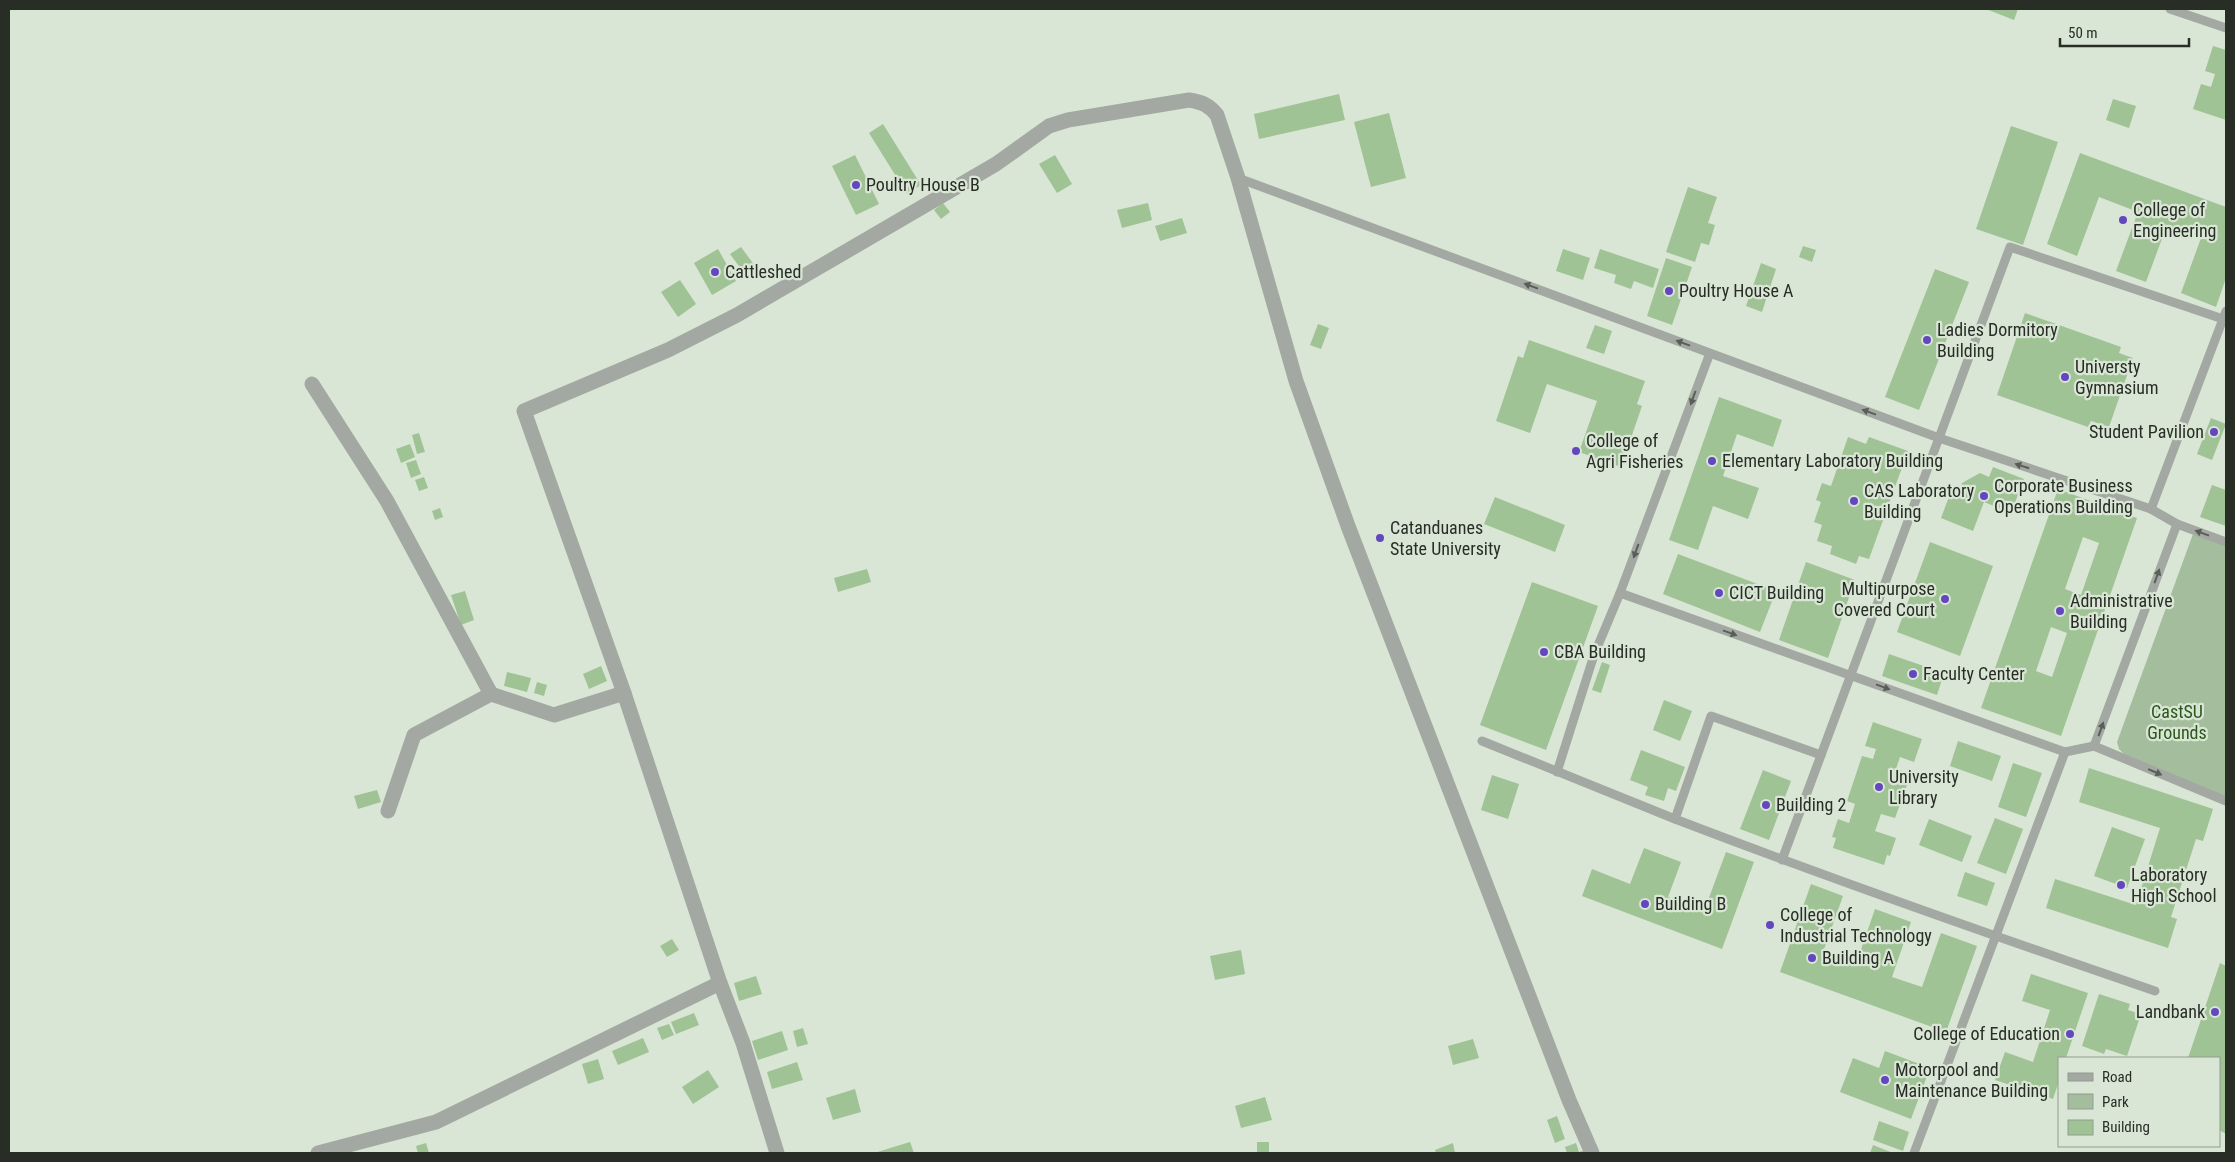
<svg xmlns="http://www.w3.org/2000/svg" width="2235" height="1162" viewBox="0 0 2235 1162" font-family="'Roboto Condensed',sans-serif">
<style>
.green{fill:#a4bd9d}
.building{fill:#9fc394;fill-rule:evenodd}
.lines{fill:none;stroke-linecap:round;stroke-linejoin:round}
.service{stroke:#a3a9a2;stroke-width:9}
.minor{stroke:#a3a9a2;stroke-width:15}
.oneway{fill:#595f58}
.poi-dot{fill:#6347bf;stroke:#d9e6d5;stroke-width:2}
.labels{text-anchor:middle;stroke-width:4.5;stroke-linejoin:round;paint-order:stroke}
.poi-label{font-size:18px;fill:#282d26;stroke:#d9e6d5;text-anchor:start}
.park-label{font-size:18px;fill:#29581a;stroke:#d9e6d5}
</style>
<rect width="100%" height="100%" fill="#d9e6d5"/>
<path class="green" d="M 2193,534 L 2226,546 L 2226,798 L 2124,754 L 2119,749 L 2117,742 Z"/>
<g class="building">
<path d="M 1986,9 L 2018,9 L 2014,20 Z"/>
<path d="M 2213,46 L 2226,50 L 2226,120 L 2193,109 L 2201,84 L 2211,87 L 2215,74 L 2205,71 Z"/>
<path d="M 1339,94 L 1345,120 L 1259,139 L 1254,114 Z"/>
<path d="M 2113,99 L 2136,106 L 2129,128 L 2106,120 Z"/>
<path d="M 1389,113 L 1406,178 L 1371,187 L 1354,122 Z"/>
<path d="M 883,124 L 921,185 L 907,194 L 869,133 Z"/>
<path d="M 2011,126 L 2058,142 L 2023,245 L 1976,229 Z"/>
<path d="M 2080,153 L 2226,207 L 2226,278 L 2216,307 L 2181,293 L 2201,238 L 2167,225 L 2146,282 L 2116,271 L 2138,212 L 2099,197 L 2077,256 L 2047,244 Z"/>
<path d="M 855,155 L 879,204 L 856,215 L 832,166 Z"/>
<path d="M 1055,155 L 1072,184 L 1057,193 L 1039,164 Z"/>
<path d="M 1688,187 L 1717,197 L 1708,223 L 1715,225 L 1709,245 L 1701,243 L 1695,262 L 1666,252 Z"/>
<path d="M 943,203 L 950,212 L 941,219 L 934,210 Z"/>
<path d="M 1148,203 L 1152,220 L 1122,228 L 1117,210 Z"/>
<path d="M 1182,218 L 1187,233 L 1160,241 L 1155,226 Z"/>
<path d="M 1803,246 L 1816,250 L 1812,262 L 1799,257 Z"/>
<path d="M 741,247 L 758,270 L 747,277 L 730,254 Z"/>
<path d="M 718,249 L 736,281 L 712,295 L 694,263 Z"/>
<path d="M 1563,249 L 1590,258 L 1583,280 L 1556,271 Z"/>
<path d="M 1600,249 L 1659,269 L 1653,288 L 1634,281 L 1631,289 L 1614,283 L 1616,275 L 1594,268 Z"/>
<path d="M 1666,258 L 1692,267 L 1672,325 L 1647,316 Z"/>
<path d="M 1761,263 L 1776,269 L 1762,312 L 1746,306 Z"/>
<path d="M 1935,269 L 1969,282 L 1919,410 L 1885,397 Z"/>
<path d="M 680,280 L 696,304 L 678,317 L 661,292 Z"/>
<path d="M 2025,313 L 2121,347 L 2119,353 L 2133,358 L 2109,427 L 2091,421 L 2088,427 L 1997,395 Z"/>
<path d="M 1318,324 L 1329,328 L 1321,349 L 1310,345 Z"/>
<path d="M 1595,325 L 1612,331 L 1604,354 L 1586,348 Z"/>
<path d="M 1529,340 L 1645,381 L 1637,404 L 1642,406 L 1621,467 L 1579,452 L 1597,401 L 1547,384 L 1530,433 L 1496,421 L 1518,356 L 1523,358 Z"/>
<path d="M 1719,397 L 1782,420 L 1773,447 L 1737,434 L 1723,476 L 1759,488 L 1748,519 L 1713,506 L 1698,550 L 1669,540 Z"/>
<path d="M 2211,418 L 2226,424 L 2212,460 L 2197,454 Z"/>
<path d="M 419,433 L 425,452 L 417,454 L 412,435 Z"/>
<path d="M 1848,437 L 1866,444 L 1869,437 L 1908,451 L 1869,559 L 1859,556 L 1856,564 L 1830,554 L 1832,546 L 1817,541 L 1822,525 L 1814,522 L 1821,502 L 1816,500 L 1822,483 L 1831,486 Z"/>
<path d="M 410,444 L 415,457 L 401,463 L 396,449 Z"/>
<path d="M 416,460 L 421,474 L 411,478 L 406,463 Z"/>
<path d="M 1993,467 L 2024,479 L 2011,513 L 1984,502 L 1973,531 L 1941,518 L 1953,486 L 1960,489 L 1962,483 L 1980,473 L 1989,477 Z"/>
<path d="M 424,477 L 428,488 L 419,491 L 415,480 Z"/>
<path d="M 2212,485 L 2226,490 L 2226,526 L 2200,517 Z"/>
<path d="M 2058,489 L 2137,518 L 2061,736 L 1981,708 ZM 2083,537 L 2099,543 L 2081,595 L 2065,589 ZM 2051,627 L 2067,633 L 2052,677 L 2036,671 Z"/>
<path d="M 1495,497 L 1565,525 L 1555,552 L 1484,524 Z"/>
<path d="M 440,508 L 443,517 L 435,520 L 432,511 Z"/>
<path d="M 1930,542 L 1993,566 L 1960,656 L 1897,632 Z"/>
<path d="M 1678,554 L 1776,591 L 1760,632 L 1663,594 Z"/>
<path d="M 1806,562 L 1855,580 L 1828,658 L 1779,640 Z"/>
<path d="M 867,569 L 871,582 L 838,592 L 834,578 Z"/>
<path d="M 1532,582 L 1598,606 L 1546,750 L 1480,725 Z"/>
<path d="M 465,591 L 474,620 L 461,625 L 451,595 Z"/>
<path d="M 1889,654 L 1944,673 L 1937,695 L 1882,676 Z"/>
<path d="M 1602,662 L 1610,665 L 1601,693 L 1592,690 Z"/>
<path d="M 601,666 L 607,681 L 589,689 L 583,674 Z"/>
<path d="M 507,672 L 531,678 L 527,692 L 504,686 Z"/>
<path d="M 537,682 L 547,685 L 544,696 L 534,693 Z"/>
<path d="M 1664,700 L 1692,711 L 1680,741 L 1653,730 Z"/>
<path d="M 1873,722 L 1922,739 L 1914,762 L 1900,757 L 1896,769 L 1911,774 L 1895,818 L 1881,814 L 1875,831 L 1896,838 L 1890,856 L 1887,855 L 1884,865 L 1833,848 L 1836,838 L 1832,837 L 1838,819 L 1849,823 L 1855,804 L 1847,801 L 1862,756 L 1873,759 L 1876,749 L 1865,746 Z"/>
<path d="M 1958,741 L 2001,756 L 1992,781 L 1950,766 Z"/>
<path d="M 1641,750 L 1685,767 L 1676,791 L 1668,788 L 1664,801 L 1645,795 L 1648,787 L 1630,780 Z"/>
<path d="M 2013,763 L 2042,773 L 2026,817 L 1998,807 Z"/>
<path d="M 2089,768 L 2213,809 L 2203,841 L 2196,839 L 2171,917 L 2177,919 L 2168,948 L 2046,908 L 2055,879 L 2136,905 L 2160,828 L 2079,802 Z"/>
<path d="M 1763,770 L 1791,781 L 1769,840 L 1740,829 Z"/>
<path d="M 1492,775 L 1519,784 L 1508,819 L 1481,810 Z"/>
<path d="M 377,790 L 381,802 L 358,809 L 354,796 Z"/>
<path d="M 1995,818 L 2023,829 L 2006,874 L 1977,863 Z"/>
<path d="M 1929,819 L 1972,836 L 1962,862 L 1919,845 Z"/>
<path d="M 2112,827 L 2145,839 L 2127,888 L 2094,876 Z"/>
<path d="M 1644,848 L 1681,862 L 1668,897 L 1704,911 L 1726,852 L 1754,862 L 1722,949 L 1582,896 L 1592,869 L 1630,884 Z"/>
<path d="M 1965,872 L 1995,883 L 1987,906 L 1957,896 Z"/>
<path d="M 1811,884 L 1843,896 L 1823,952 L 1856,964 L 1875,909 L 1911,922 L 1892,977 L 1922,987 L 1941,933 L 1977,946 L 1946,1032 L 1780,972 Z"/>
<path d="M 672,939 L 679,950 L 667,957 L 660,946 Z"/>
<path d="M 1241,950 L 1245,974 L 1215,980 L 1210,956 Z"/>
<path d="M 2220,963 L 2226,966 L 2226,1134 L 2219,1130 L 2219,1058 L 2188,1058 Z"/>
<path d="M 2031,974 L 2088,993 L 2066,1058 L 2059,1058 L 2059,1081 L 2053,1099 L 1995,1080 L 2005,1052 L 2033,1062 L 2050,1010 L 2022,1001 Z"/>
<path d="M 756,976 L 762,994 L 739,1001 L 734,983 Z"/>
<path d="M 2099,994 L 2130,1004 L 2128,1010 L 2141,1014 L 2127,1056 L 2106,1049 L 2104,1054 L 2082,1046 Z"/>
<path d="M 694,1013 L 699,1025 L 676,1034 L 671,1022 Z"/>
<path d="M 669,1024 L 674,1035 L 662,1040 L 657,1028 Z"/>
<path d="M 803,1028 L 808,1044 L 797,1047 L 793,1031 Z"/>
<path d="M 782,1031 L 788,1050 L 758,1060 L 752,1041 Z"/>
<path d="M 643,1038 L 649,1052 L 618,1065 L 612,1051 Z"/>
<path d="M 1473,1039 L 1479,1058 L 1453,1065 L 1448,1046 Z"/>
<path d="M 1885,1051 L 1930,1068 L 1911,1119 L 1840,1092 L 1853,1058 L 1879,1068 Z"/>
<path d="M 598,1059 L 604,1079 L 588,1084 L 582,1064 Z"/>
<path d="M 797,1062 L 803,1080 L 772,1089 L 767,1072 Z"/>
<path d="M 708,1070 L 719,1087 L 693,1104 L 682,1087 Z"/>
<path d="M 855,1089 L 861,1112 L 833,1120 L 826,1098 Z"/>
<path d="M 1265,1097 L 1272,1120 L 1241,1128 L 1235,1106 Z"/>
<path d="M 1557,1116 L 1565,1139 L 1555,1143 L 1547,1120 Z"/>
<path d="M 1879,1121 L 1909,1132 L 1903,1151 L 1873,1140 Z"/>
<path d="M 910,1142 L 914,1153 L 874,1153 Z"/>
<rect x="1257" y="1142" width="12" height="11"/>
<path d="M 426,1143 L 429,1153 L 418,1153 L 416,1146 Z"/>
<path d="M 1453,1143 L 1455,1153 L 1436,1153 L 1435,1150 Z"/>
<path d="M 1576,1143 L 1579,1152 L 1585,1150 L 1586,1153 L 1567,1153 L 1565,1147 Z"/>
<path d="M 1873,1145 L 1893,1153 L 1870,1153 Z"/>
</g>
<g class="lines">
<g class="service">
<path d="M 2170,9 L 2226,28"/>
<path d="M 1238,178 L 1939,438 L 2151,509 L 2177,524 L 2094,746 L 2065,752 L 1620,593 L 1710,353"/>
<path d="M 2151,509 L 2226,311"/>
<path d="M 2177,524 L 2226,542"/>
<path d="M 1482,741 L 1675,819"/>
<path d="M 2094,746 L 2226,801"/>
<path d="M 1821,755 L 1711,716 L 1675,819 C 1834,880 1994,936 2155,991"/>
<path d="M 1557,772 L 1594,655 L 1620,593"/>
<path d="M 1782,860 L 2010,247 L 2223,319"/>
<path d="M 1914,1153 L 2065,752"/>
</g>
<g class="minor">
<path d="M 312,384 L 387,501 L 491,694"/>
<path d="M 388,811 L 414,735 L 491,694 L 554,715 L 624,693"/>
<path d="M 318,1153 L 436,1122 L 720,983"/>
<path d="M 777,1153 L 743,1043 L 720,983 L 624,693 L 524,411 L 668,350 L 737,315 L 996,164 L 1049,126 L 1068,120 L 1189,100 C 1202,102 1209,105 1217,115 L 1238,178 L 1296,381 L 1348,526 L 1569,1100 L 1592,1153"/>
</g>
</g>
<defs><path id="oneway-solid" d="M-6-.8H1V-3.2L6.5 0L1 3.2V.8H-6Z" transform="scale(1.25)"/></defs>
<g class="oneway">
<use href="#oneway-solid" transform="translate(1531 286) rotate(-160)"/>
<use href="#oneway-solid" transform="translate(1683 343) rotate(-160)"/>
<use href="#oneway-solid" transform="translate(1693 398) rotate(110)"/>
<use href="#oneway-solid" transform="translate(1869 412) rotate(-160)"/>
<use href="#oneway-solid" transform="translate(2022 466) rotate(-162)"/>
<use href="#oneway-solid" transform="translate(2202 533) rotate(-160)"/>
<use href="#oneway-solid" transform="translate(1636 551) rotate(110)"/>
<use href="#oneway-solid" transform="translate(2157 576) rotate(-70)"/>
<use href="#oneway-solid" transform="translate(1730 633) rotate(20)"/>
<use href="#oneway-solid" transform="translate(1883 687) rotate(20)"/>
<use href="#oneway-solid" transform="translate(2101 729) rotate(-70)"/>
<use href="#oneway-solid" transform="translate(2155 772) rotate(23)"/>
</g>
<g class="poi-dot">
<circle cx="856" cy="185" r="5"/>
<circle cx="2123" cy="220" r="5"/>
<circle cx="715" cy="272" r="5"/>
<circle cx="1669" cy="291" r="5"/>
<circle cx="1927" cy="340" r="5"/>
<circle cx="2065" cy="377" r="5"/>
<circle cx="2214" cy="432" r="5"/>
<circle cx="1576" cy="451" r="5"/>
<circle cx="1712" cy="461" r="5"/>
<circle cx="1984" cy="496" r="5"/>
<circle cx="1854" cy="501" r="5"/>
<circle cx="1380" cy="538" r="5"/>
<circle cx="1719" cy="593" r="5"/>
<circle cx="1945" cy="599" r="5"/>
<circle cx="2060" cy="611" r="5"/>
<circle cx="1544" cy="652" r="5"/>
<circle cx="1913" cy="674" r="5"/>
<circle cx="1879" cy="787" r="5"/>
<circle cx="1766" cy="805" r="5"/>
<circle cx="2121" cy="885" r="5"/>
<circle cx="1645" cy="904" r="5"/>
<circle cx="1770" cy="925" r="5"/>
<circle cx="1812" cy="958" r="5"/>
<circle cx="2215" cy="1012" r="5"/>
<circle cx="2070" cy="1034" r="5"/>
<circle cx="1885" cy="1080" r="5"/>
</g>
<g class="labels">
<g class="poi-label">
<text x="866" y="191">Poultry House B</text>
<text x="2133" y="216">College of<tspan x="2133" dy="21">Engineering</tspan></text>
<text x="725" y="278">Cattleshed</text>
<text x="1679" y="297">Poultry House A</text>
<text x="1937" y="336">Ladies Dormitory<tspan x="1937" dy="21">Building</tspan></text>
<text x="2075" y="373">Universty<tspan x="2075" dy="21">Gymnasium</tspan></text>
<text x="2204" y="438" text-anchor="end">Student Pavilion</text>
<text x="1586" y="447">College of<tspan x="1586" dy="21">Agri Fisheries</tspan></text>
<text x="1722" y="467">Elementary Laboratory Building</text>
<text x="1994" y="492">Corporate Business<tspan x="1994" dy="21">Operations Building</tspan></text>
<text x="1864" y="497">CAS Laboratory<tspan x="1864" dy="21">Building</tspan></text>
<text x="1390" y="534">Catanduanes<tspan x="1390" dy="21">State University</tspan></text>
<text x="1935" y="595" text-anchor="end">Multipurpose<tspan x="1935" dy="21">Covered Court</tspan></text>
<text x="1729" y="599">CICT Building</text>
<text x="2070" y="607">Administrative<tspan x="2070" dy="21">Building</tspan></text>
<text x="1554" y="658">CBA Building</text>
<text x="1923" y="680">Faculty Center</text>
<text x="1889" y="783">University<tspan x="1889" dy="21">Library</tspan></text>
<text x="1776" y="811">Building 2</text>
<text x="2131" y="881">Laboratory<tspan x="2131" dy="21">High School</tspan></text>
<text x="1655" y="910">Building B</text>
<text x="1780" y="921">College of<tspan x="1780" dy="21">Industrial Technology</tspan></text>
<text x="1822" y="964">Building A</text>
<text x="2205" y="1018" text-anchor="end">Landbank</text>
<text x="2060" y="1040" text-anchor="end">College of Education</text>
<text x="1895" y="1076">Motorpool and<tspan x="1895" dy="21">Maintenance Building</tspan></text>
</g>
<g class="park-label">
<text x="2177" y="718">CastSU<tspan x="2177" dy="21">Grounds</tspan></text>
</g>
</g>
<rect width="2235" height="1162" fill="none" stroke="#282d26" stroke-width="20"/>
<rect x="2058" y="1057" width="162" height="90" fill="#d9e6d5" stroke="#929c8f"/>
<rect x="2068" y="1073" width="25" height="8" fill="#a3a9a2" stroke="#929c8f"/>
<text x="2102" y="1082" font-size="15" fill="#282d26">Road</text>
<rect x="2068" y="1094" width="25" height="15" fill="#a4bd9d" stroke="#929c8f"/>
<text x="2102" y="1107" font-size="15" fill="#282d26">Park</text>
<rect x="2068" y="1120" width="25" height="15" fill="#9fc394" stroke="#929c8f"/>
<text x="2102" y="1132" font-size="15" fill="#282d26">Building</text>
<path d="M2060 38v8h129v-8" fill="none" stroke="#282d26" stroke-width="2.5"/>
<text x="2068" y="38" font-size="15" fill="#282d26" stroke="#d9e6d5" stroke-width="4" paint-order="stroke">50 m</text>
</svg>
